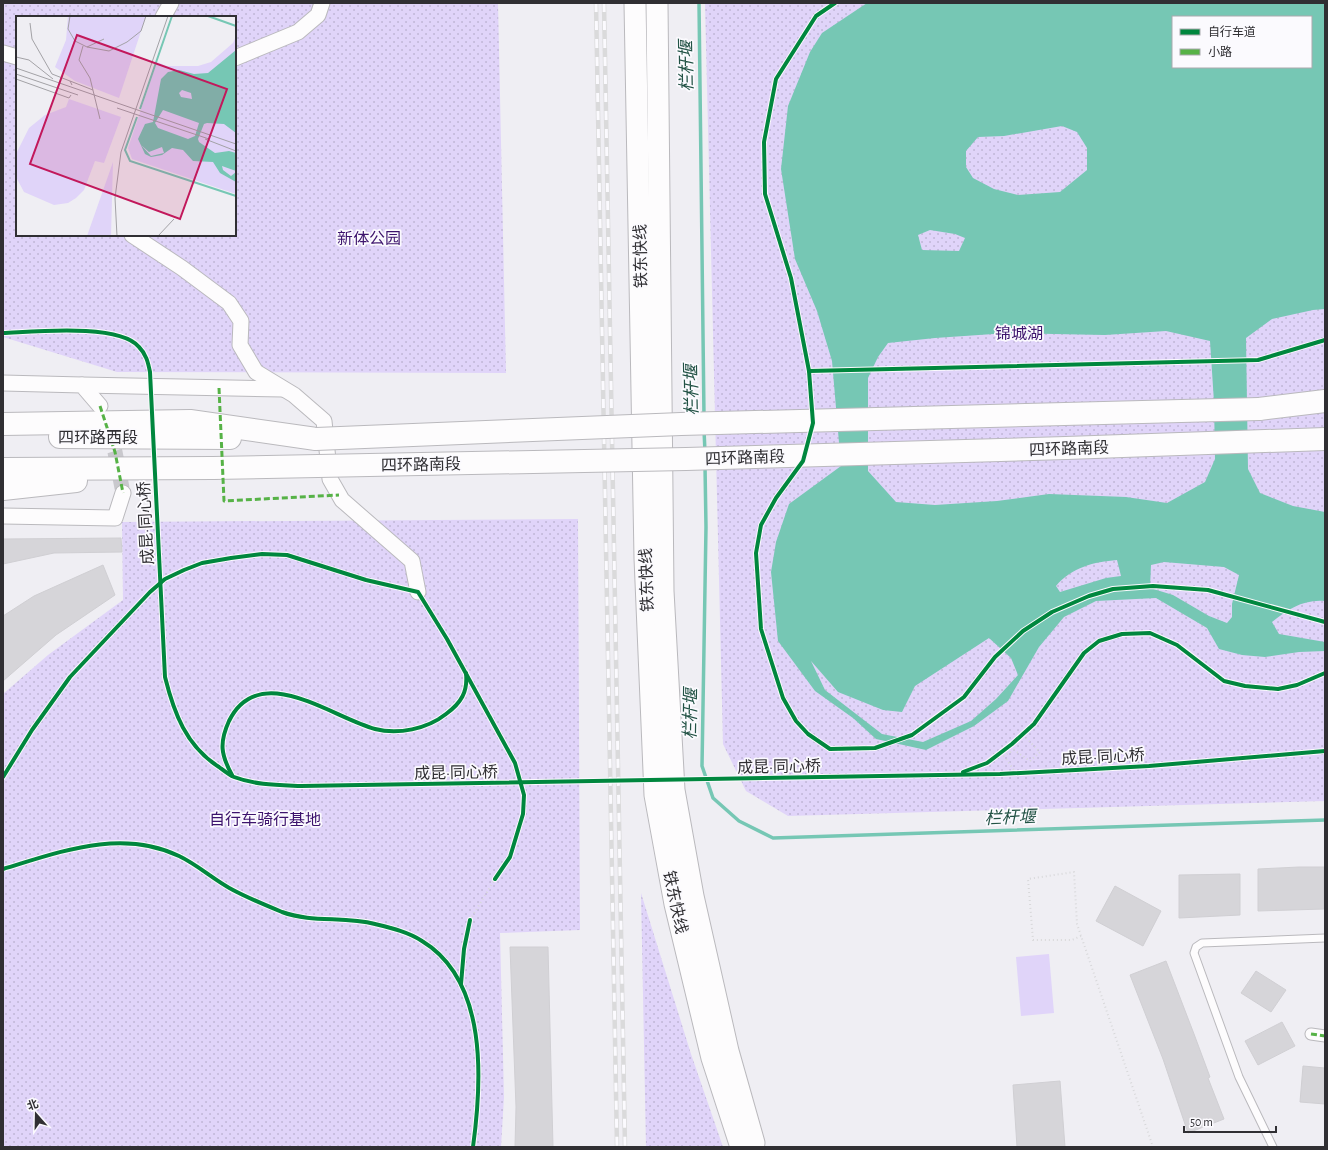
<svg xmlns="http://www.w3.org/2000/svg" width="1328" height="1150" viewBox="0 0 1328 1150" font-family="'Alegreya Sans','Noto Sans SC',sans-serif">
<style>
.grass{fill:#e0d4f9}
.park{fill:url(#park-dots);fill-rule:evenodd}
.water{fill:#76c7b4;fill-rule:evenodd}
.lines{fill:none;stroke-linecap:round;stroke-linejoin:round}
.stream{stroke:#76c7b4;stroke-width:3.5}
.building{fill:#d6d5d9;stroke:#d0cfd3}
.minor-tunnel{stroke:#c9c8cd;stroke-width:15;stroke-dasharray:15 8;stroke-linecap:butt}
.service-casing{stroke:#bab9bd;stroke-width:9}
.pedestrian-casing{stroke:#bab9bd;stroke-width:13}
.minor-casing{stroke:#bab9bd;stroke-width:17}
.secondary-casing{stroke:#bab9bd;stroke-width:23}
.motorway-casing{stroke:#bab9bd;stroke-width:24}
.path{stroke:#d8d8da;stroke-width:2;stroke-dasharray:1 3;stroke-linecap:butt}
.service{stroke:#fdfcfd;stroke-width:7}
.pedestrian{stroke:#fdfcfd;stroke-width:11}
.minor{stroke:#fdfcfd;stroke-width:15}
.secondary{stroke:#fdfcfd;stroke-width:21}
.motorway{stroke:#fdfcfd;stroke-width:22}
.rail-casing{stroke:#dadadb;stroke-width:4.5}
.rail{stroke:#fbfafe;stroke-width:3;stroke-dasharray:9;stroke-linecap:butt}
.motorway-bridge-casing{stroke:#bab9bd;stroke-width:24;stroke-linecap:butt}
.motorway-bridge{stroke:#fdfcfd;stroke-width:22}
.quiet{stroke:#56b246;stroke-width:3;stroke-dasharray:6 3;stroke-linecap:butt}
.cycleway-casing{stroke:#fbfafe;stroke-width:6}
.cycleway{stroke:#00873e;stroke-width:4}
.labels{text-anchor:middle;stroke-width:3.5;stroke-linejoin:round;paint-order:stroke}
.park-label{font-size:16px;fill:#3d146d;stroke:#fbfafe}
.street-label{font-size:16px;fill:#302f33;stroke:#fbfafe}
.water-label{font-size:17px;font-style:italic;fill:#225245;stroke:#fbfafe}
.inset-river{fill:none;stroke:#76c7b4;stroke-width:2}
.inset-road{fill:none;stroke:#a3a2a6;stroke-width:1}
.view{fill:#c2185b;fill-opacity:0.15;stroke:#c2185b;stroke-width:2}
.inset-edge{fill:none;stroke:#302f33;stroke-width:2}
</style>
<defs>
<pattern id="park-dots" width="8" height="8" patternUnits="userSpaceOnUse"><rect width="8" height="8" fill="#e0d4f9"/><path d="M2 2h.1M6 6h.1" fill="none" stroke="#c0b6d6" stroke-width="1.8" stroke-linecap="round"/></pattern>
</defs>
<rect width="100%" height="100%" fill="#efeef3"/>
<path class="grass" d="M 1049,954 L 1054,1013 L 1021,1016 L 1016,957 Z"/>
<g class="park">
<path d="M 3,3 L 498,3 L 506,373 L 117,372 L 3,337 ZM 17,17 L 235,17 L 235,235 L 17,235 Z"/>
<path d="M 705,3 L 1325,3 L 1325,801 L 788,816 L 746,791 L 723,744 ZM 1173,17 L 1311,17 L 1311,67 L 1173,67 Z"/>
<path d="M 578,519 L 580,930 L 500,933 L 504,1097 L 501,1147 L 3,1147 L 3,694 L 48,655 L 123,600 L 122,522 Z"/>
<path d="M 641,893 L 691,1054 L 723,1147 L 646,1147 Z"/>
</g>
<path class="water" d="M 867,3 L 1325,3 L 1325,309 L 1313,310 L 1272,319 L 1246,338 L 1248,469 L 1260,493 L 1293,506 L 1325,512 L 1325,601 C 1304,599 1288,609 1272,622 L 1279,634 L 1325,642 L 1325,651 L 1299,652 L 1265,657 L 1242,655 L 1219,649 L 1207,628 L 1156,598 L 1096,601 L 1064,617 L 1039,647 L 1008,701 L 974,726 L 926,750 L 876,739 L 853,718 L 815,691 L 778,641 L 771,572 L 776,542 L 789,504 L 841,466 L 832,361 L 817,311 L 795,259 L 781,169 L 788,106 L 810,52 L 822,33 ZM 1173,17 L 1311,17 L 1311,67 L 1173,67 ZM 1062,126 L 1077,132 L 1087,148 L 1087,170 L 1060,192 L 1018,195 L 994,189 L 973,178 L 966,167 L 966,151 L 978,137 L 1004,136 ZM 930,230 L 955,234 L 965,238 L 959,251 L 922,250 L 918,235 ZM 1166,331 L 1210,341 L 1214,402 L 1215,459 L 1205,482 L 1167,503 L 1126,497 L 1049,494 L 997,501 L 935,505 L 896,502 L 868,471 L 868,378 L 878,357 L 888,343 L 935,338 L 1008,333 L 1105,335 ZM 1117,560 L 1121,576 L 1106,578 L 1060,592 L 1056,586 C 1072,567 1094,562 1117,560 ZM 1164,562 L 1224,567 L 1239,575 L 1232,604 L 1232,617 L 1227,623 L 1209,616 L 1173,595 L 1150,588 L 1151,565 ZM 989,638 L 1011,658 L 1018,675 L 996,699 L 971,721 L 923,742 L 882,734 L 825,690 L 811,661 L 838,692 L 883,710 L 902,712 L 915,686 Z"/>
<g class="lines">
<g class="stream">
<path d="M 699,3 L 704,416"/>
<path d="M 704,430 L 705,452"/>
<path d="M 705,466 L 706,527 L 702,766 L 713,798 L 739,821 L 773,838 L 1325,820"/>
</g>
</g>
<g class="building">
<path d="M 121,538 L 122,552 L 54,553 L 3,564 L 3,539 Z"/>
<path d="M 103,565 L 115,595 L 56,635 L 3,681 L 3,616 L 34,596 Z"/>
<path d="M 1299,867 L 1324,867 L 1324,909 L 1258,911 L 1258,869 Z"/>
<path d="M 1240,874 L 1240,915 L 1179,918 L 1179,875 Z"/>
<path d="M 1115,886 L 1161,911 L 1143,946 L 1096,921 Z"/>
<path d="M 510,947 L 548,947 L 553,1147 L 515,1147 L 516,1107 Z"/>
<path d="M 1166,961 L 1194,1034 L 1210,1077 L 1208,1078 L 1224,1119 L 1188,1133 L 1163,1059 L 1130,975 Z"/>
<path d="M 1256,971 L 1286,990 L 1271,1012 L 1241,993 Z"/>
<path d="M 1282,1022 L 1295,1046 L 1258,1065 L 1245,1041 Z"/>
<path d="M 1303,1066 L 1325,1068 L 1325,1104 L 1300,1102 Z"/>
<path d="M 1060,1081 L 1065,1147 L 1017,1147 L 1013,1085 Z"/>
</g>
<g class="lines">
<path class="minor-tunnel" d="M 108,429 L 115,452 L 123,493"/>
<g class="service-casing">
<path id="service" d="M 1273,1147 L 1239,1077 L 1194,953 L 1196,947 L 1202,943 L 1325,938"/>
</g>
<g class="pedestrian-casing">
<path id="pedestrian" d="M 1311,1034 L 1325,1036"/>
</g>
<g class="minor-casing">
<g id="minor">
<path d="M 163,17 L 171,3"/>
<path d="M 3,53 L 17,57"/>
<path d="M 235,58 L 298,32 L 318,15 L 322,3"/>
<path d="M 132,235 L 182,268 L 229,303 L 241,321 L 240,345 L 256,372 L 294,395 L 324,421 L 330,479 L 342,500 L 412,561 L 418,592"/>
<path d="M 3,383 L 82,385 L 100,406"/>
<path d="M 82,385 L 283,389"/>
<path d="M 3,516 L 115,518 L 123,493"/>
</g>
</g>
<g class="secondary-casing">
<g id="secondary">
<path d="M 635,3 L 645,558 L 655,795 L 675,904 L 712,1058 L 741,1147"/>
<path d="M 657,3 L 663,591 L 674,790 L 693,896 L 728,1051 L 754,1143"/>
</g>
</g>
<g class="motorway-casing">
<g id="motorway">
<path d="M 1259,409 L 1325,401"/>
<path d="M 3,424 L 190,421 L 316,439"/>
<path d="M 60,437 L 230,438"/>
<path d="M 1066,448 L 1325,439"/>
<path d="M 3,469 L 213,468"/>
<path d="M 3,489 L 76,481"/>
</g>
</g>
<g class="path">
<path d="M 1016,773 L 1004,756 L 1014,750 L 1030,761 L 1040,752 L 1022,734"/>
<path d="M 470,920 L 495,879"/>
<path d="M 1081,936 L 1072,940 L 1033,940 L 1028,879 L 1074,872 L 1077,924 L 1153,1147"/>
</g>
<use href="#service" class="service"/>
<use href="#pedestrian" class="pedestrian"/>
<use href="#minor" class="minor"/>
<use href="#secondary" class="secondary"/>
<use href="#motorway" class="motorway"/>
<g class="rail-casing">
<g id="rail">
<path d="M 596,3 L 617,1147"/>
<path d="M 604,3 L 625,1147"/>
</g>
</g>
<use href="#rail" class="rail"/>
<g class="motorway-bridge-casing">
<g id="motorway-bridge">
<path d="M 316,439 L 681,424 L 1259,409"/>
<path d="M 213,468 L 686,459 L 1066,448"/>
</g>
</g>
<use href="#motorway-bridge" class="motorway-bridge"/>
<g class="quiet">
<path d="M 219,388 L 224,501 L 339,495"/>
<path d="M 100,406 L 115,452 L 123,493"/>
<path d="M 1311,1034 L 1325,1036"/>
</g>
<g class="cycleway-casing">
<g id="cycleway">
<path d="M 835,3 L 816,16 L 776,79 L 764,142 L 765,194 L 791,278 L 809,371 L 813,423 L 803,461 L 776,498 L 761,525 L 756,553 L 761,629 L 783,698 L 796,721 L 808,734 L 830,749 L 875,748 L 912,735 L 964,697 L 995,657 L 1023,631 L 1052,612 L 1089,596 L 1113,589 L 1153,586 L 1208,590 L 1325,622"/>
<path d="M 3,333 C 32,332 119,323 139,347 C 146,354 148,362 150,372 L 165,677 C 174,713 186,746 219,767 C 223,770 229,775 234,777 C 255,785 279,785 301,786 L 1000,774 L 1149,766 L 1325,751"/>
<path d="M 809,371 L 1258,360 L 1325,340"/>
<path d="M 963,772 L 987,763 L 1012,744 L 1034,724 L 1084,653 L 1099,641 L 1122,634 L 1150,633 L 1177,645 L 1224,681 L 1245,686 L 1278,689 L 1297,685 L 1325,673"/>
<path d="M 232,775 C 221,755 219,743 229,721 C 259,660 331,717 375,729 C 398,735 427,729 446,714 C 461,703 468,692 466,673"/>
<path d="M 3,777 L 32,730 L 70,677 L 150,592 L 165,579 L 184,570 L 202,563 L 231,558 L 262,554 L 287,555 L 366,580 L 418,592 L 447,639 L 515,763 L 524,795 L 523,814 L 510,857 L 495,879"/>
<path d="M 3,869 C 60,852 121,828 179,856 C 198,865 214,880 233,890 C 248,898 265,905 282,912 C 312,923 344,916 375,924 C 391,928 408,932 422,941 C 488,981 482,1081 473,1147"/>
<path d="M 461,984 L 464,949 L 470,920"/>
</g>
</g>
<use href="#cycleway" class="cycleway"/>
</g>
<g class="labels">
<g class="park-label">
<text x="369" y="244">新体公园</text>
<text x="1019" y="339">锦城湖</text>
<text x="265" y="825">自行车骑行基地</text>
</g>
<g class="street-label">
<text transform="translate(640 256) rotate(-91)" y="6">铁东快线</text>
<text x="98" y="443">四环路西段</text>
<text transform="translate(1069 448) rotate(-2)" y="6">四环路南段</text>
<text transform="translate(745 457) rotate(-2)" y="6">四环路南段</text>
<text transform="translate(421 464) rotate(-1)" y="6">四环路南段</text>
<text transform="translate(145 523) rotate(-93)" y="6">成昆·同心桥</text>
<text transform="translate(646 580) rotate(-92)" y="6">铁东快线</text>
<text transform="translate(1103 756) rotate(-3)" y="6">成昆·同心桥</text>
<text transform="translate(779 766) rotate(-1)" y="6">成昆·同心桥</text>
<text transform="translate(456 772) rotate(-1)" y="6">成昆·同心桥</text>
<text transform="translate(676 902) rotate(78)" y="6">铁东快线</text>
</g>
<g class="water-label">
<text transform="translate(686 66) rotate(-91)" y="6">栏杆堰</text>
<text transform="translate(691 390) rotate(-91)" y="6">栏杆堰</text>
<text transform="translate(690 714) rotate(-89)" y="6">栏杆堰</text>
<text transform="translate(1010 817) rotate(-2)" y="6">栏杆堰</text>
</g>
</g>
<g transform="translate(16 16)">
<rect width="220" height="220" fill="#efeef3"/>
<path d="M 52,0 L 130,0 L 103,82 L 59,65 L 39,51 L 50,24 ZM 220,20 L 220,178 L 116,143 L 112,132 L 141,46 L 151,50 L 182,50 L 195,46 L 217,27 ZM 53,83 L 105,101 L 88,147 L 79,145 L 68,174 L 60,182 L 52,187 L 38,189 L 8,176 L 0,161 L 0,138 L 13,112 L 29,99 L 50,91 ZM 97,146 L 95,220 L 71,220 Z" fill="#e0d4f9"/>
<path d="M 220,34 L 220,117 L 208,108 L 191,107 L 188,108 L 182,123 L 183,126 L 199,137 L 213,135 L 220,137 L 220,155 L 206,150 L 207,154 L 215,160 L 220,156 L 220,166 L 204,157 L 197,146 L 177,145 L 167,134 L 156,132 L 146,139 L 135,141 L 129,138 L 122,123 L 129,108 L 137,106 L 145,63 L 152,56 L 163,54 L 178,58 L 192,57 ZM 166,74 L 175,77 L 176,83 L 165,81 L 163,77 ZM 147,94 L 183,107 L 179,120 L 172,123 L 142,112 L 139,107 ZM 125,129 L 133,136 L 146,131 L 148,137 L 135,140 Z" fill="#76c7b4" fill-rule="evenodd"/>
<path class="inset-river" d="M 192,0 L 220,10M 124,93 L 156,0M 121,101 L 109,134 L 114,145 L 220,180"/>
<path class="inset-road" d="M 54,0 L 52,13 L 59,25 L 71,31 L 88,23M 14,7 L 16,23 L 36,58 L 54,65 L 56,69M 67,30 L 63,44 L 74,62 L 84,103M 71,31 L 93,35 L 111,26 L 125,15 L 130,0M 0,41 L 13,44 L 37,63M 0,52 L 220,128M 0,58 L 62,79M 0,63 L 53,82 L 55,79M 54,65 L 77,74M 101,92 L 193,123M 189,123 L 220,135M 101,220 L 99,182 L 105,136 L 152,0M 142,220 L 158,203"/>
<path class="view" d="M 61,19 L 211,73 L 164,203 L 14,148 Z"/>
<rect width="220" height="220" class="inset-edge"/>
</g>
<rect width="1328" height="1150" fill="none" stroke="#302f33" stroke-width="8"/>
<rect x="1172" y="16" width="140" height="52" fill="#fbfafe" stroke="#aaa9ad"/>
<rect x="1180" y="29" width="20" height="6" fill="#00873e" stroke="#aaa9ad"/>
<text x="1208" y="36" font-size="12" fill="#302f33">自行车道</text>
<rect x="1180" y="49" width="20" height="6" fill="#56b246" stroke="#aaa9ad"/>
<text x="1208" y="56" font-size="12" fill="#302f33">小路</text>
<g transform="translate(36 1114) rotate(340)" stroke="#fbfafe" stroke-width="3" paint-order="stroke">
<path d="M0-3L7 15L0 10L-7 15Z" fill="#302f33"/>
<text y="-6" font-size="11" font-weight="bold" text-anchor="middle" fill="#302f33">北</text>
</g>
<path d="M1184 1126v6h92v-6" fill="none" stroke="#302f33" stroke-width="2"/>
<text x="1190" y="1126" font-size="12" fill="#302f33" stroke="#fbfafe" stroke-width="3" paint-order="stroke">50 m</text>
</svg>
